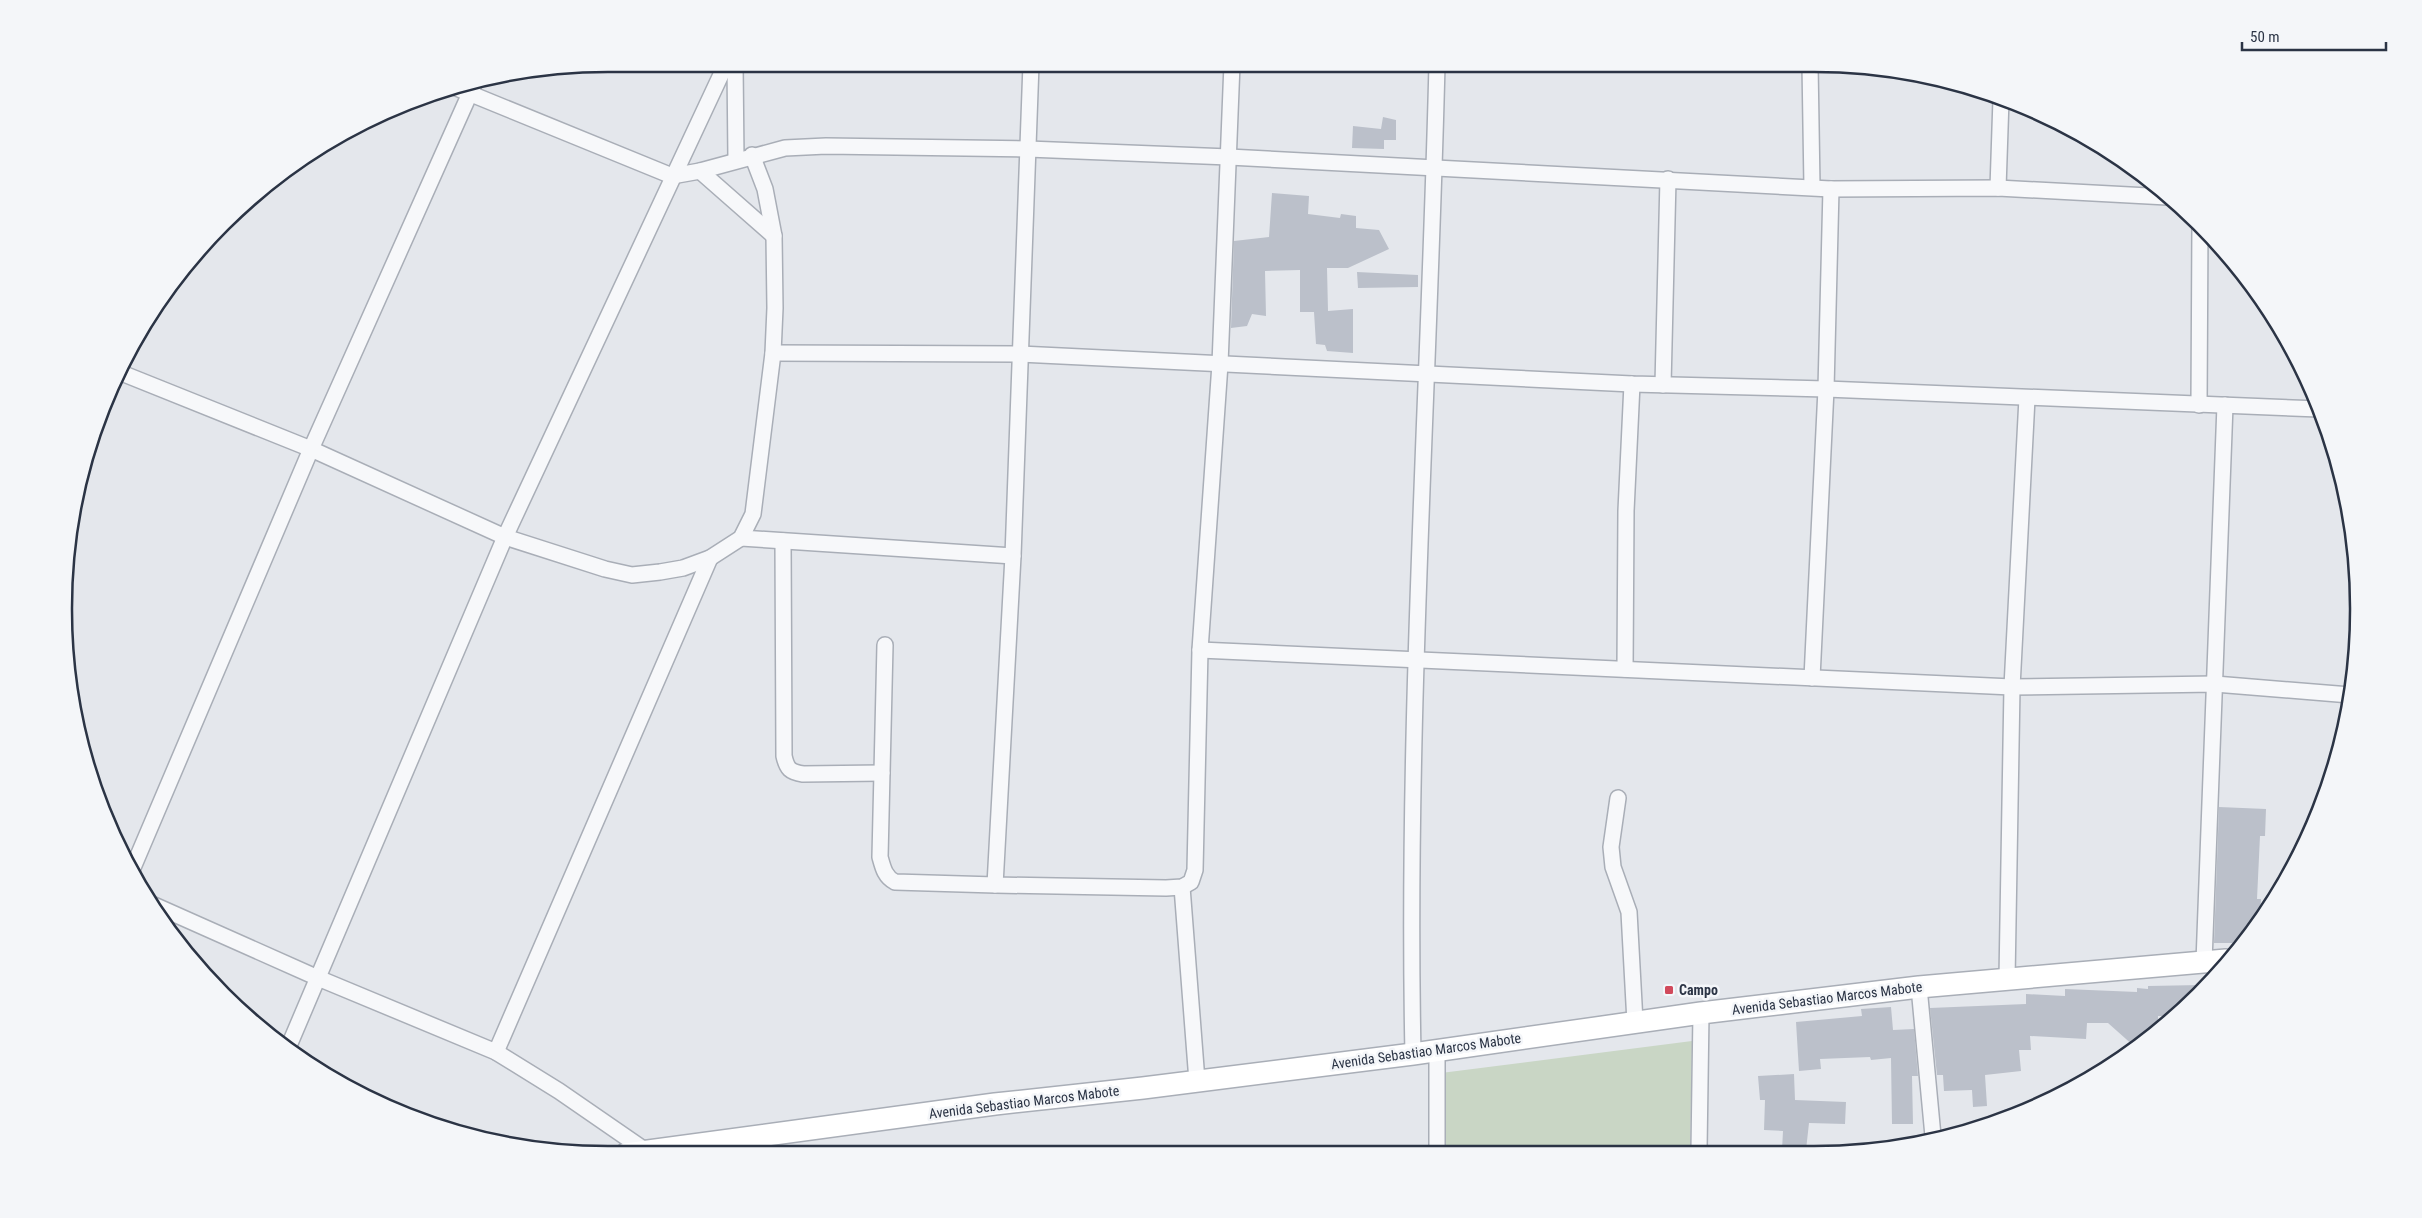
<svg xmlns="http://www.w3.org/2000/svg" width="2422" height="1218" viewBox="0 0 2422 1218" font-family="'Roboto Condensed',sans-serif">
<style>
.green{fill:#c9d6c5}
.building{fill:#bbc0ca}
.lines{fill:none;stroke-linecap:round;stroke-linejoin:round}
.minor-casing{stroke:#a9aeb7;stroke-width:18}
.secondary-casing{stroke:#a9aeb7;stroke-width:24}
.minor{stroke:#f7f8fa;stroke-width:15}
.secondary{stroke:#fff;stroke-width:21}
.poi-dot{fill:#d1495b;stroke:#f4f6f9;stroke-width:2}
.labels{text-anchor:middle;stroke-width:5;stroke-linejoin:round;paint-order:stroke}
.poi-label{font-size:14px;font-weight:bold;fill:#2b3445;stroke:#f4f6f9;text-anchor:start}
.street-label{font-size:14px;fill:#2b3445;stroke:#f4f6f9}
.rim{fill:none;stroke:#2b3445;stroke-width:2.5}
</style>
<rect width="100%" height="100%" fill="#e4e7ec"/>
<path class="green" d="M 1692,1041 L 1690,1150 L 1439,1151 L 1441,1073 Z"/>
<g class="building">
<path d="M 1383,117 L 1396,120 L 1396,140 L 1384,140 L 1384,149 L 1352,148 L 1353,126 L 1381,129 Z"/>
<path d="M 1272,193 L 1309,196 L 1308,214 L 1340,218 L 1341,214 L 1356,216 L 1356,228 L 1379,230 L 1389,249 L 1348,268 L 1327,268 L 1328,311 L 1353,309 L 1353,353 L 1327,351 L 1325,345 L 1316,344 L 1314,312 L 1300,312 L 1300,270 L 1265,271 L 1266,316 L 1252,314 L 1247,326 L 1231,328 L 1234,241 L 1269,237 Z"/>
<path d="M 1357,272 L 1418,275 L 1418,287 L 1358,288 Z"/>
<path d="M 2219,807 L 2266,809 L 2265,836 L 2260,836 L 2257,899 L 2261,899 L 2260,916 L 2243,943 L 2214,943 Z"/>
<path d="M 2201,985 L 2170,1016 L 2158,1016 L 2158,1029 L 2154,1032 L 2148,1032 L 2135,1047 L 2108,1023 L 2087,1023 L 2086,1039 L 2030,1036 L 2031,1050 L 2019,1050 L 2021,1071 L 1985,1075 L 1987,1106 L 1973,1107 L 1972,1090 L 1944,1091 L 1943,1075 L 1937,1075 L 1930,1008 L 2026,1004 L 2026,994 L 2065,996 L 2065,989 L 2137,992 L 2137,988 L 2148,989 L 2148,986 Z"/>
<path d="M 1891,1007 L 1893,1030 L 1914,1029 L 1918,1076 L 1912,1076 L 1913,1124 L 1892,1124 L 1891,1058 L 1871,1060 L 1870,1057 L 1820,1059 L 1821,1069 L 1799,1071 L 1796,1022 L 1862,1016 L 1861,1009 Z"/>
<path d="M 1794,1074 L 1795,1100 L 1846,1102 L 1845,1124 L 1809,1123 L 1806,1150 L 1782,1150 L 1783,1131 L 1764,1130 L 1765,1100 L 1760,1100 L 1758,1076 Z"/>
</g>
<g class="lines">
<g class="minor-casing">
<g id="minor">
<path d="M 735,64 L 736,160"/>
<path d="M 1031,64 L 1013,556 L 995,885 L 1166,888 L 1182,887 L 1191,882 L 1195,870 L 1200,650 L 1220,364 L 1232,64"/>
<path d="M 1810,64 L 1812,187"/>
<path d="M 454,87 L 672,176 L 700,171 L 785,148 L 826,146 L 1028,149 L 1229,157 L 1831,189 L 1998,188 L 2167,197"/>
<path d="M 700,171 L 774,236"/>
<path d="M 1998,188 L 2001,99"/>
<path d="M 773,353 L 1020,354 L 1632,384 L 1826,389 L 2319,409"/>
<path d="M 119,372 L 311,449 L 505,537 L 605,569 L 632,575 L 660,572 L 683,568 L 710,558 L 741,538 L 753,514 L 773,353 L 775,308 L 774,236 L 765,189 L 752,155"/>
<path d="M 1663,385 L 1668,179"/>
<path d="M 2199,405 L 2200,225"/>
<path d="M 741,538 L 1013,556"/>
<path d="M 783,541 L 784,756 C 787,769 790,772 803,774 L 882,773"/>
<path d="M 885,645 L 880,857 C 883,868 885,877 895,882 L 995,885"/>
<path d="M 1200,650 L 2012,687 L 2215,684 L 2350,695"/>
<path d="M 1625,669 L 1626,511 L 1632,384"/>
<path d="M 1812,678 L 1826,389 L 1831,189"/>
<path d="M 1618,798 L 1611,847 L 1613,867 L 1629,912 L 1635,1022"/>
<path d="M 132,870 L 311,449 L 475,82"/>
<path d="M 1182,887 L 1197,1081"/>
<path d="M 154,905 L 318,978 L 496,1052 L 559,1091 L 646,1151"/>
<path d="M 2204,962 L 2225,405"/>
<path d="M 2007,979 L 2012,687 L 2027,398"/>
<path d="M 1919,987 L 1933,1136"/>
<path d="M 288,1048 L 505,537 L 726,64"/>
<path d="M 1437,1050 L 1437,1151"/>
<path d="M 496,1052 L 710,558"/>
<path d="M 1413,1054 C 1406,724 1429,394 1437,64"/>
<path d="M 1699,1150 L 1701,1013"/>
</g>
</g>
<g class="secondary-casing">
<path id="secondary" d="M 626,1154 L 995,1104 L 1143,1088 L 1413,1054 L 1701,1013 L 1919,987 L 2226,960"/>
</g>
<use href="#minor" class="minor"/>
<use href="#secondary" class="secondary"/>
</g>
<rect class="poi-dot" x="1664" y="985" width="10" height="10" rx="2.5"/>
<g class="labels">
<g class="poi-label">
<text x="1679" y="995">Campo</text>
</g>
<g class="street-label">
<text transform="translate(1827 998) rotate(-7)" y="5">Avenida Sebastiao Marcos Mabote</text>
<text transform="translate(1426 1051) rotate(-8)" y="5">Avenida Sebastiao Marcos Mabote</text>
<text transform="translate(1024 1102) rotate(-7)" y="5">Avenida Sebastiao Marcos Mabote</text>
</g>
</g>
<path d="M0 0H2422V1218H0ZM608 72H1814A536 536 0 0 1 2350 608V610A536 536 0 0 1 1814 1146H608A536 536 0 0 1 72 610V608A536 536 0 0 1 608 72Z" fill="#f4f6f9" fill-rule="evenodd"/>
<path class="rim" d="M608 72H1814A536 536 0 0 1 2350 608V610A536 536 0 0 1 1814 1146H608A536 536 0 0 1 72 610V608A536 536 0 0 1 608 72Z"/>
<path d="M2242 42v8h144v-8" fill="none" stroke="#2b3445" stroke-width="2.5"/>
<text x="2250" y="42" font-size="15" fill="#2b3445" stroke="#f4f6f9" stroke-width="4" paint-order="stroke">50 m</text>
</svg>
